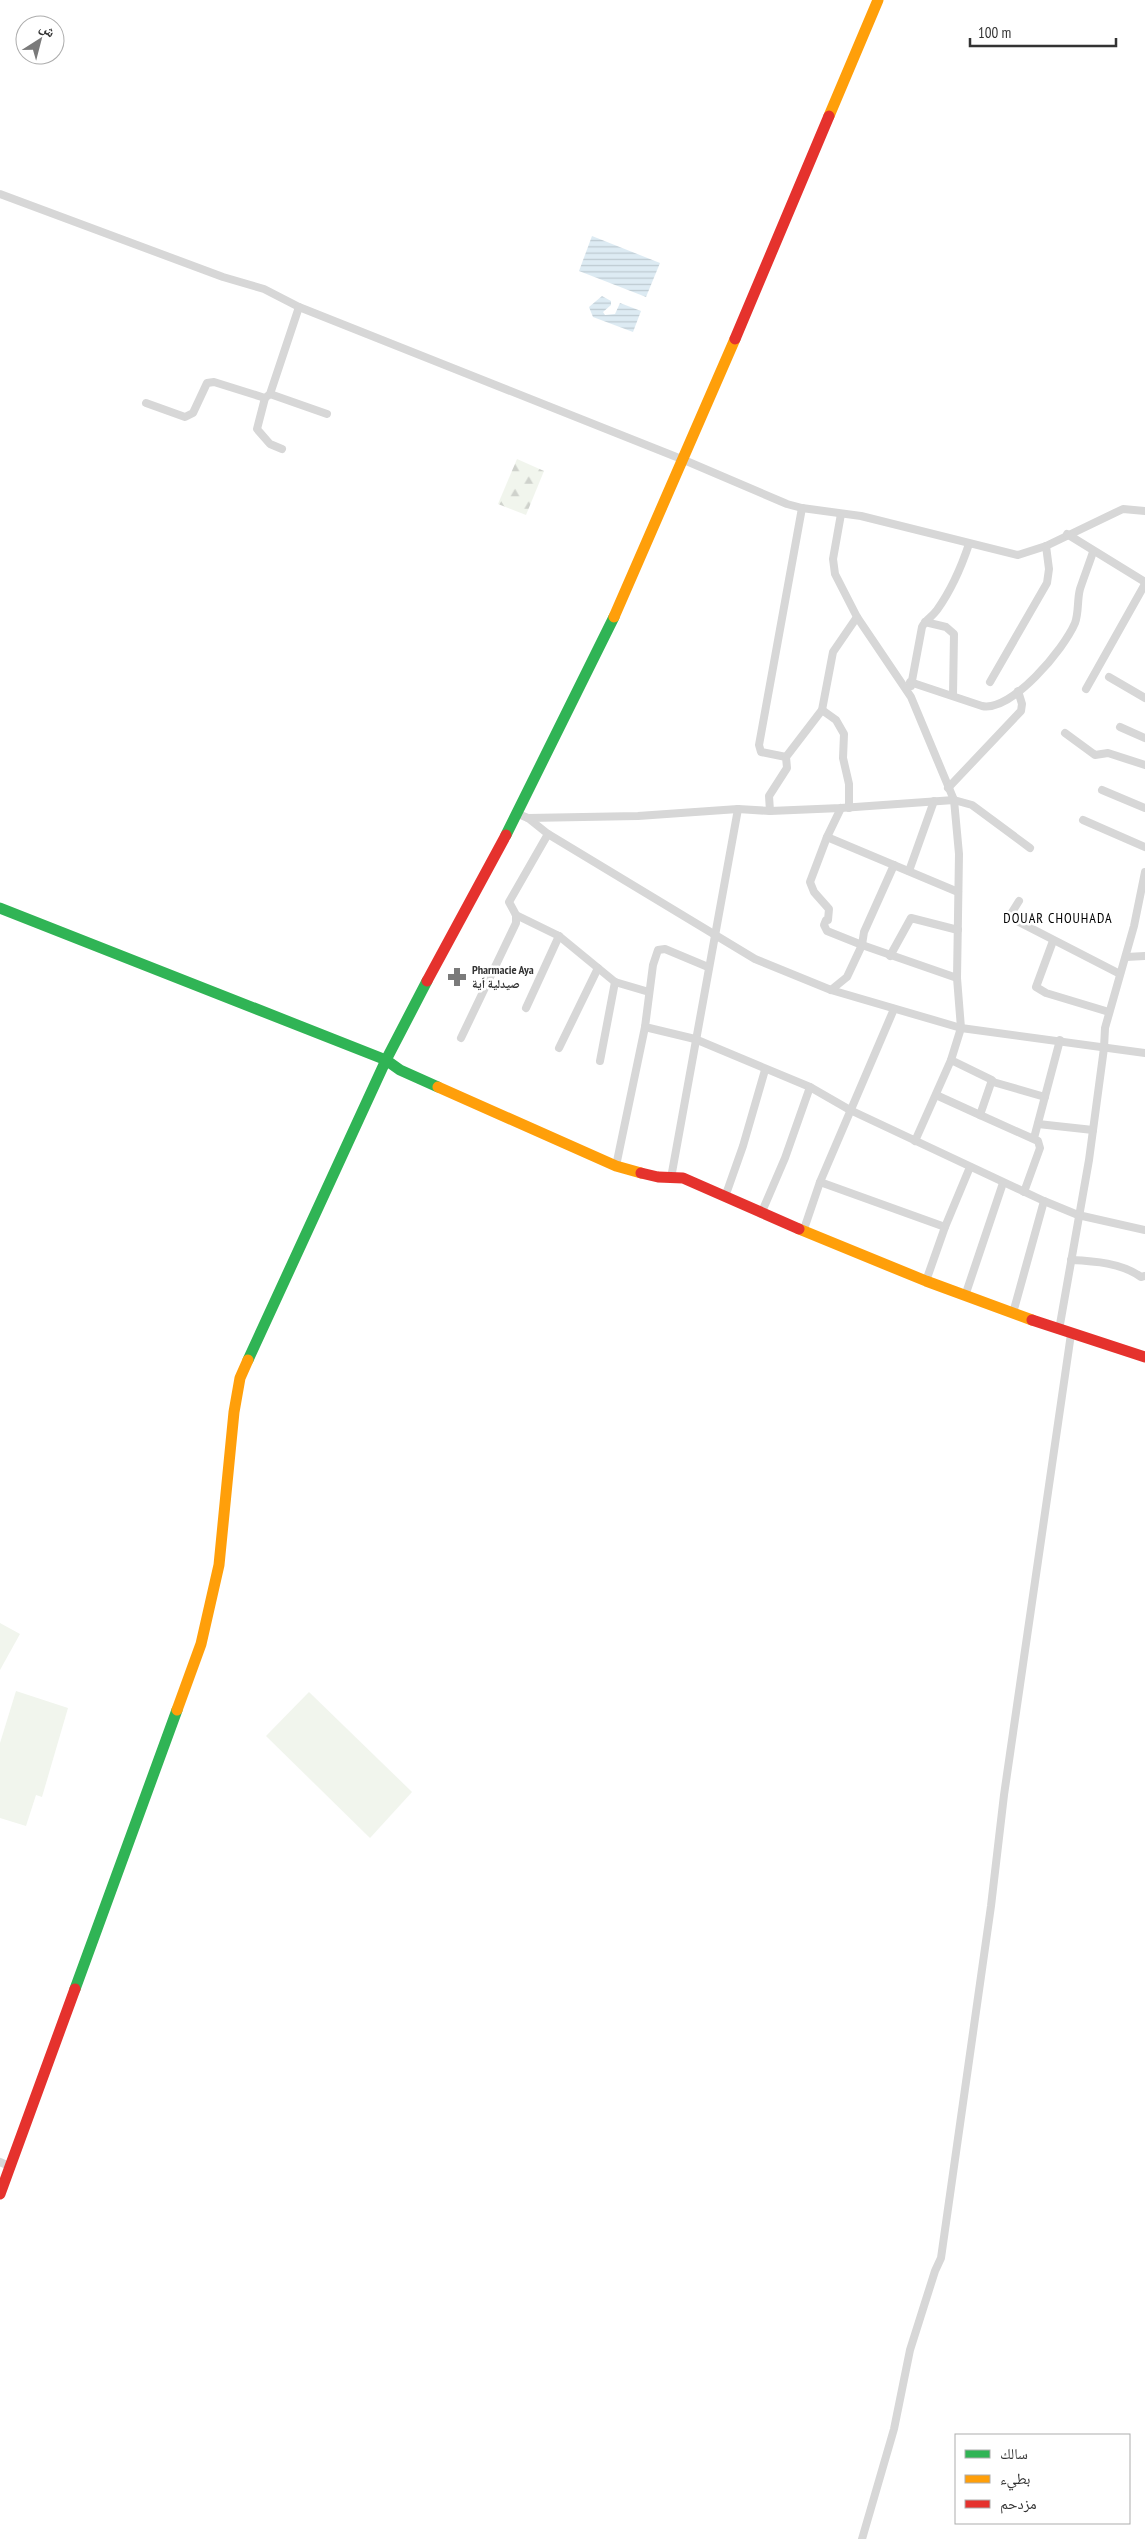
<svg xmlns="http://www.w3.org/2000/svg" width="1145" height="2539" viewBox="0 0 1145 2539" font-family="'PT Sans Narrow','Noto Naskh Arabic',sans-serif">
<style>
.green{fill:#f1f5ed}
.forest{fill:url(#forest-firs)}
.water{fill:url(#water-rules)}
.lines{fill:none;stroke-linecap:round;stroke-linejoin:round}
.street{stroke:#d7d7d7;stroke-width:8}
.fast{stroke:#30b455;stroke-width:11}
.slow{stroke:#ff9f0a;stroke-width:11}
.jam{stroke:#e5322d;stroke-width:11}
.labels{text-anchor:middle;stroke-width:5;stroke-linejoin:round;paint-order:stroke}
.poi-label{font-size:12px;font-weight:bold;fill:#333;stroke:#fff;text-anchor:start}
.neighbourhood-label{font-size:14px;letter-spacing:1px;fill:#000;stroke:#fff}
</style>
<defs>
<pattern id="forest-firs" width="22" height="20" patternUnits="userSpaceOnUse" patternTransform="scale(1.25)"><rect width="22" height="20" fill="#f1f5ed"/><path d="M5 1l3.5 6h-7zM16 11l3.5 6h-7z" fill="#cfd2cc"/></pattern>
<pattern id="water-rules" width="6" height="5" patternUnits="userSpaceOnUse" patternTransform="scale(1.25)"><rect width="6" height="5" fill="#ddebf3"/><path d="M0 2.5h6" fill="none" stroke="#becad1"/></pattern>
</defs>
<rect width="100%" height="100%" fill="#fff"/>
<g class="green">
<path d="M 0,1623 L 20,1634 L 0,1670 Z"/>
<path d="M 16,1691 L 68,1708 L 42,1797 L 36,1795 L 26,1826 L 0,1818 L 0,1743 Z"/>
<path d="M 309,1692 L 412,1792 L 370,1838 L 266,1736 Z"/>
</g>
<path class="forest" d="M 517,459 L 544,471 L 526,515 L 498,504 Z"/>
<g class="water">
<path d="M 592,236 L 660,263 L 646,297 L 579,271 Z"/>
<path d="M 602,296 L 611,301 L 611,305 L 603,312 L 605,315 L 615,314 L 620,303 L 641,311 L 633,332 L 593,317 L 589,307 Z"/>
</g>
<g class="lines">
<g class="street">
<path d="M 0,194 L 223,277 L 264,289 L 299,307 L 684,460 L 787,504 L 802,508 L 861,516 L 1018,555 L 1046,546 L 1123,509 L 1145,511"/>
<path d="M 270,394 L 327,414"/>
<path d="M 265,398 L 257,429 L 270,444 L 282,449"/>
<path d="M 146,403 L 185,417 L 193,413 L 207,383 L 214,382 L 265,398 L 270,394 L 299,307"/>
<path d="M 841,514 L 833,559 L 835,574 L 857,617 L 911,697 L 954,800 L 959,854 L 957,978 L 961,1028 L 951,1060 L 992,1080 L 980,1115 L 1038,1141 L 1040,1148 L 1024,1192"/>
<path d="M 1067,534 L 1145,582"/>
<path d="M 925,622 L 946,627 L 954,634 L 953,695"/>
<path d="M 1109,677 L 1145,698"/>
<path d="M 910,682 L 982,706 C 1012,712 1064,649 1075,623 C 1079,612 1077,600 1080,589 C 1084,577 1089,564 1093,552"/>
<path d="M 990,682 L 1047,583 L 1049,569 L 1046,546"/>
<path d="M 911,686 L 922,627 C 926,619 932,617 937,610 C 952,589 961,568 969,544"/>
<path d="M 1086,689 L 1145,584"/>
<path d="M 822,710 L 836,720 L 844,734 L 843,758 L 849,784 L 849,808"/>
<path d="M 1120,727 L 1145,738"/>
<path d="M 1065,733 L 1095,755 L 1108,753 L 1145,765"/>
<path d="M 786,757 L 761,752 L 759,745 L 802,508"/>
<path d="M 948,788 L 1021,711 L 1022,704 L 1018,691"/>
<path d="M 1102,790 L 1145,808"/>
<path d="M 841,808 L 827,837 L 810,882 L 814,892 L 829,909 L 828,920 L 826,920 L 824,925 L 827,931 L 862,945 L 864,932 L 894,865"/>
<path d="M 770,811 L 769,796 L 787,768 L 786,757 L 822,710 L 833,652 L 857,617"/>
<path d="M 518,814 L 528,818 L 548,834 L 755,959 L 831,990 L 961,1028 L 1145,1053"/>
<path d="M 528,818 L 638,816 L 738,809 L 770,811 L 841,808 L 954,800 L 972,805 L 1030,848"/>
<path d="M 1083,820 L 1145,847"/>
<path d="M 827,837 L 958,892"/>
<path d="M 909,871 L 934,801"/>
<path d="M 1019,901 L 1009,917 L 1120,974"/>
<path d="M 516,915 L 559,936 L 615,982 L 649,992"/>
<path d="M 1053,941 L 1036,987 L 1046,993 L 1109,1012"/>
<path d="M 890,956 L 911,918 L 958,930"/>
<path d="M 1126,957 L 1145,956"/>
<path d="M 708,967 L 665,949 L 658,950 L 653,965 L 645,1027 L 695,1039 L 810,1087 L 850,1110 L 1044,1201 L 1078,1215 L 1145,1230"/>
<path d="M 831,990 L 847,977 L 862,945 L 957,978"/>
<path d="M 526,1008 L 559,936"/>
<path d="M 894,1009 L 820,1182 L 945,1227 L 970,1167"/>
<path d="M 461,1038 L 516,923 L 516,915 L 509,902 L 548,834"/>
<path d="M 559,1048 L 598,968"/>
<path d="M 600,1061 L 615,982"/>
<path d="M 993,1082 L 1045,1097"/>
<path d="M 936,1095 L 980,1115"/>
<path d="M 1038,1124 L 1093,1130"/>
<path d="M 1034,1138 L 1060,1040"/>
<path d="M 915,1141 L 951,1060"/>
<path d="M 616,1166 L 645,1027"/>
<path d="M 671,1178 L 738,809"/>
<path d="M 725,1197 L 743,1146 L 765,1070"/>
<path d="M 761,1214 L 785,1158 L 810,1087"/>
<path d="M 803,1232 L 820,1182"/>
<path d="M 1071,1260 C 1094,1261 1122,1263 1141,1277 L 1145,1276"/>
<path d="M 926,1281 L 945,1227"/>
<path d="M 965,1296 L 1003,1183"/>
<path d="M 1013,1313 L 1044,1201"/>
<path d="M 1059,1330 L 1089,1160 L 1104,1048 L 1105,1028 L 1134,926 L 1145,872"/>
<path d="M 0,2162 L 9,2166"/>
<path d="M 862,2539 L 894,2429 L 910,2350 L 935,2271 L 941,2258 L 991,1906 L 1004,1795 L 1071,1334"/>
</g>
<g class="fast">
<path d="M 506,835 L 614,617"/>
<path d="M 0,908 L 386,1060 L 400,1070 L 438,1087"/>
<path d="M 248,1360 L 386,1060 L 427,981"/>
<path d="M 75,1989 L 177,1710"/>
</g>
<g class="slow">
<path d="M 829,116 L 878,0"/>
<path d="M 614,617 L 735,339"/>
<path d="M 438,1087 L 616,1166 L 641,1173"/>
<path d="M 799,1229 L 926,1281 L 1032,1320"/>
<path d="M 177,1710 L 201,1644 L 219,1565 L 234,1412 L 240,1378 L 248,1360"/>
</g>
<g class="jam">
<path d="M 735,339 L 829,116"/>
<path d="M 427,981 L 506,835"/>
<path d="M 641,1173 L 658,1177 L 683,1178 L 799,1229"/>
<path d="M 1032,1320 L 1145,1357"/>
<path d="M 0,2194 L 75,1989"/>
</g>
</g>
<defs>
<g id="pharmacy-bare" transform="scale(1.5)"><path d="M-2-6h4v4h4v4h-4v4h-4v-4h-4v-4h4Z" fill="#7a7a7a" stroke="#fff" stroke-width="2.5" paint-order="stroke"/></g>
</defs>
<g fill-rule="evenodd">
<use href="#pharmacy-bare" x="457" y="977"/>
</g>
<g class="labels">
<g class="poi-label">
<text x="472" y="974">Pharmacie Aya<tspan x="472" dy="14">صيدلية اَية</tspan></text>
</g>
<g class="neighbourhood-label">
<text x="1058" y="923">DOUAR CHOUHADA</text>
</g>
</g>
<rect x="955" y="2434" width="175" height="90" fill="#ffffff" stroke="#adadad"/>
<rect x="965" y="2450" width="25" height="8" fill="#30b455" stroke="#adadad"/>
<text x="1000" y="2459" font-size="15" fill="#333333">سالك</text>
<rect x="965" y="2475" width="25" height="8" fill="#ff9f0a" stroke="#adadad"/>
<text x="1000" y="2484" font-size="15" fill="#333333">بطيء</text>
<rect x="965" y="2500" width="25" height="8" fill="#e5322d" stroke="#adadad"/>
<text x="1000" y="2509" font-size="15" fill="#333333">مزدحم</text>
<g transform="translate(40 40) rotate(36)"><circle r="24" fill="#ffffff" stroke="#adadad"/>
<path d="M0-4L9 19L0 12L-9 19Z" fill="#7a7a7a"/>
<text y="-8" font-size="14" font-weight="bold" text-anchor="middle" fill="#333333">ش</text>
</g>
<path d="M970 38v8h146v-8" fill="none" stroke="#333333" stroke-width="2.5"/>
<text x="978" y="38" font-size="15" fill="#333333" stroke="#ffffff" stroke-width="4" paint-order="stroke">100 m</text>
</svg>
